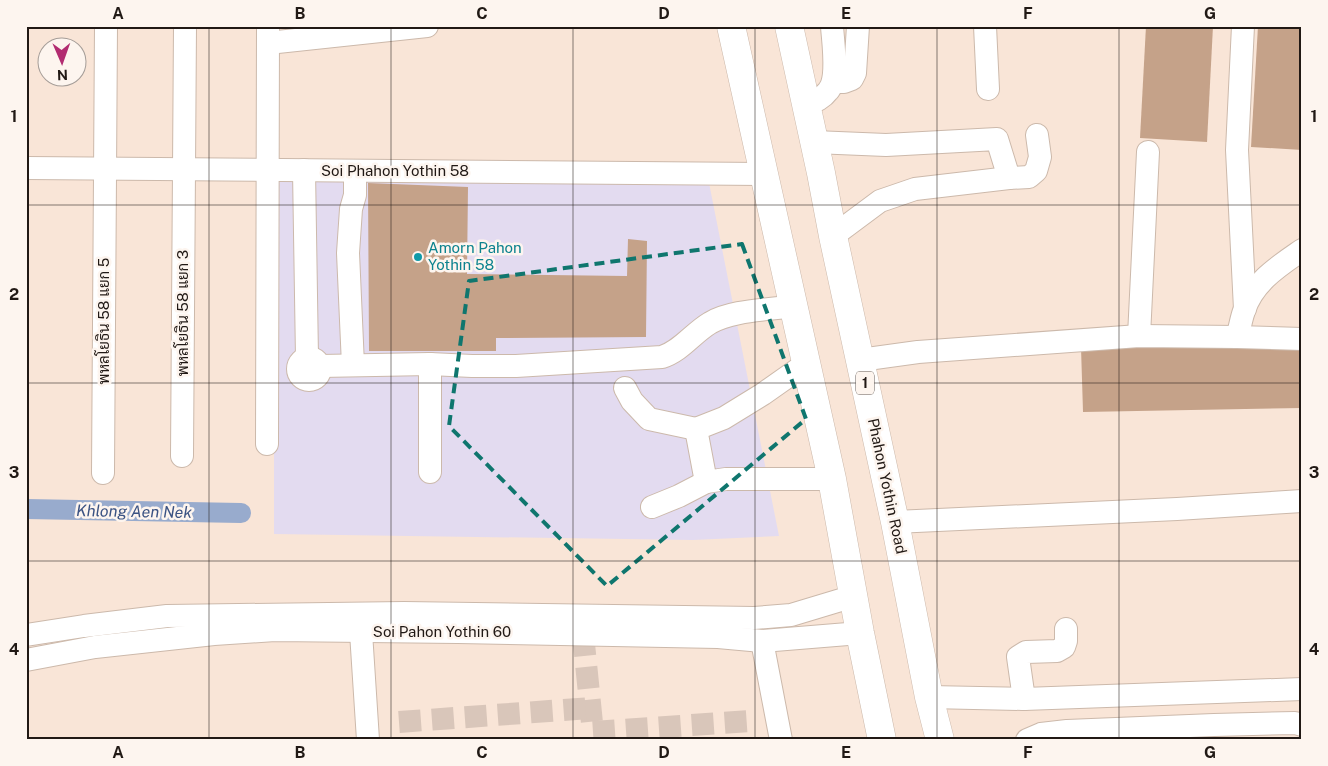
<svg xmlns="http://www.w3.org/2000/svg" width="1328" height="766" viewBox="0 0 1328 766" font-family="'Public Sans',Sarabun,sans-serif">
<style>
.commercial{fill:#e3dbf0}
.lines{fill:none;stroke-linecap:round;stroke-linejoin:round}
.canal{stroke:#98abcd;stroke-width:20}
.building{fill:#c5a289}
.minor-tunnel{stroke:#d9c6ba;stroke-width:22;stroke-dasharray:22 11;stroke-linecap:butt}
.minor-casing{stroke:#ccb9ab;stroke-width:24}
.major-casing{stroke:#ccb9ab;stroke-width:29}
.minor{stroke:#fff;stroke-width:22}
.major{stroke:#fff;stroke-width:28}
.marked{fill:none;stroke:#0f766e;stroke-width:4;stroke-dasharray:10 6;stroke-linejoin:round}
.grid{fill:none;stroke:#211915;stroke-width:1;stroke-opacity:0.55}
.culture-dot{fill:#0f9aa8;stroke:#fdf5ef;stroke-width:2}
.labels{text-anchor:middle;stroke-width:5;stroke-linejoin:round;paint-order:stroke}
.shield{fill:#fdf5ef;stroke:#635b56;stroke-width:1}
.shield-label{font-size:14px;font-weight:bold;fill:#211915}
.street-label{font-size:15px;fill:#211915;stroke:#fdf5ef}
.culture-label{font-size:15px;fill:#0d838f;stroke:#fdf5ef;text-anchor:start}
.water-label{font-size:16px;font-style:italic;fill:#3b5383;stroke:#fdf5ef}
.neatline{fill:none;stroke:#211915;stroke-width:2}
.grid-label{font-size:16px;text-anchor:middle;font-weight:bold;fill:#211915}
</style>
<rect width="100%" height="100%" fill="#f9e5d7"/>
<path class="commercial" d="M 274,178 L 709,183 L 779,536 L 693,540 L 274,534 Z"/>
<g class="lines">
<path class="canal" d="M 26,509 L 241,513"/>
</g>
<g class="building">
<path d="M 1146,26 L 1213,26 L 1207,142 L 1140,138 Z"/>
<path d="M 1258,26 L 1302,26 L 1302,150 L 1251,147 Z"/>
<path d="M 368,183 L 468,187 L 467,274 L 627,276 L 628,239 L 647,241 L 646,337 L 496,338 L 496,351 L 369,351 Z"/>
<path d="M 1302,343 L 1302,408 L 1083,412 L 1081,348 Z"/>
</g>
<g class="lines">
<g class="minor-tunnel">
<path d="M 583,634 L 592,723"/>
<path d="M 399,722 L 591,708"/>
<path d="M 593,732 L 750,721"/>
</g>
<g class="minor-casing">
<g id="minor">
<path d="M 985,26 L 988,89"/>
<path d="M 1243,26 L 1237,150 L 1245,309"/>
<path d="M 268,43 L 427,26"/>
<path d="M 833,82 L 844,82 L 852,79 L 855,73 L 858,26"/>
<path d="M 805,106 C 814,102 822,99 828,91 C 839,79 833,43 832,26"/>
<path d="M 814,142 L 886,145 L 997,139 L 1009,178"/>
<path d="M 26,168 L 764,174"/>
<path d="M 304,170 L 307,358"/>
<path d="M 833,236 L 880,201 L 915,189 L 1009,178 L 1029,177 L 1036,171 L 1040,157 L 1037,135"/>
<path d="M 1139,336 L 1148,152"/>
<path d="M 1237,337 L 1302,339"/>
<circle cx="309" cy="369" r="11"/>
<path d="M 860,360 L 918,352 L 1139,336 L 1237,337 C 1240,328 1241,319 1244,311 C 1253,282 1279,266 1302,250"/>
<path d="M 807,363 L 763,394 L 724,418 L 696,429 L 706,482 L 726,479 L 832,479"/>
<path d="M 353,365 L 348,253 L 351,209 L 355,195 L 355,171"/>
<path d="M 320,366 L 430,364 L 472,366 L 516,366 L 662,357 C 681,351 693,333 710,323 C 731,310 769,310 794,306"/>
<path d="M 625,388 L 632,401 L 649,419 L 696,429"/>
<path d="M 267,444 L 268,26"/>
<path d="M 182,456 L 185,26"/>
<path d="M 430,472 L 430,364"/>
<path d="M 103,473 L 106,26"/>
<path d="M 652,507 L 679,496 L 706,482"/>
<path d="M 895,522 L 1177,509 L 1302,501"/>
<path d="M 360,617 L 368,740"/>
<path d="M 26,635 L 84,626 L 167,616 L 404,613 L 754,618 L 791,615 L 854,596"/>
<path d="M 762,641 L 781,740"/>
<path d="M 26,660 L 95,647 L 214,634 L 275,630 L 458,632 L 718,637 L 762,641 L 860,633"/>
<path d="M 929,697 L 1024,699 L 1302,689"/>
<path d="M 1024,699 L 1018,657 L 1026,652 L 1057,651 L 1064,647 L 1066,641 L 1066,629"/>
<path d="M 1027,740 L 1041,734 L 1067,731 L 1214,725 L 1295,723 L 1302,725"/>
</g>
</g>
<g class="major-casing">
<g id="major">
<path d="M 731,26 L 832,479 L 860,633 L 882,740"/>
<path d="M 789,26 L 821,173 L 833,236 L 895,522 L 929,697 L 940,740"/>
</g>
</g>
<use href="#minor" class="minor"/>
<use href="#major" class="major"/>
</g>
<path class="marked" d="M 742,244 L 806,419 L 607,586 L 449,426 L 469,281 Z"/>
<path class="grid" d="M 209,26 L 209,740M 391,26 L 391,740M 573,26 L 573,740M 755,26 L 755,740M 937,26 L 937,740M 1119,26 L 1119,740M 26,205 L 1302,205M 26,383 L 1302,383M 26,561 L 1302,561"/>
<circle class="culture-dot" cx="418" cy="257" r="5"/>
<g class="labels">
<rect class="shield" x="856" y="371.5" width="18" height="23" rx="4"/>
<g class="shield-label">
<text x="865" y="388">1</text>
</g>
<g class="street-label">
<text x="395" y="176">Soi Phahon Yothin 58</text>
<text transform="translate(183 313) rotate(-90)" y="5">พหลโยธิน 58 แยก 3</text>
<text transform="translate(104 321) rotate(-90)" y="5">พหลโยธิน 58 แยก 5</text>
<text transform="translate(887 486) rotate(78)" y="5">Phahon Yothin Road</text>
<text x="442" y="637">Soi Pahon Yothin 60</text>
</g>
<g class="culture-label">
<text x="428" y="253">Amorn Pahon<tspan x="428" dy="17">Yothin 58</tspan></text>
</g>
<g class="water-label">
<text transform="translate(134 511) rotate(1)" y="6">Khlong Aen Nek</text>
</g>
</g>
<rect width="1328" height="766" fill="none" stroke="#fdf5ef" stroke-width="55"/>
<g transform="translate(62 62) rotate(178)"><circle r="24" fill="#fdf5ef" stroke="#a59d98"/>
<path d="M0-4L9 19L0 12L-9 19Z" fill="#b22c71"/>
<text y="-8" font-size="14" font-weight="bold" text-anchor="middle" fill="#211915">N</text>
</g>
<rect x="28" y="28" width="1272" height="710" class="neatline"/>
<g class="grid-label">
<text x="118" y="19">A</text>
<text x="300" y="19">B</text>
<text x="482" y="19">C</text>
<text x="664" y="19">D</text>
<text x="846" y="19">E</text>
<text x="1028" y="19">F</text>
<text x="1210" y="19">G</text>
<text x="14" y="122">1</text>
<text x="1314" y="122">1</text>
<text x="14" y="300">2</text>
<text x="1314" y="300">2</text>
<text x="14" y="478">3</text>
<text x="1314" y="478">3</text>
<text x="14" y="655">4</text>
<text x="1314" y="655">4</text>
<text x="118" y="758">A</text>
<text x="300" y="758">B</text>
<text x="482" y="758">C</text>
<text x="664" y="758">D</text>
<text x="846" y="758">E</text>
<text x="1028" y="758">F</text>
<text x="1210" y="758">G</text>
</g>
</svg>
